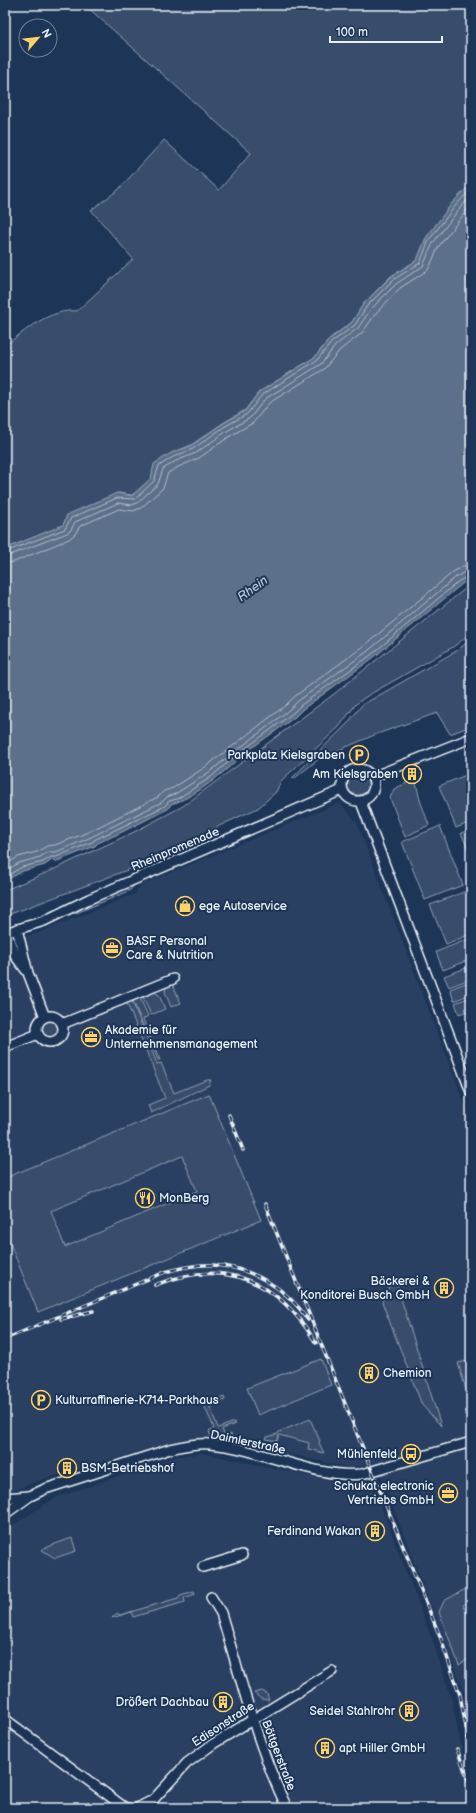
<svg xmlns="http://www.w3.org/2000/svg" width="476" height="1813" viewBox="0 0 476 1813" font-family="'Balsamiq Sans',sans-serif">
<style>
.built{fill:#2a4162}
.green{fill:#374d6c;stroke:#909fb2;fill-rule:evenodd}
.water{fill:#5d7089;stroke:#95a4b5}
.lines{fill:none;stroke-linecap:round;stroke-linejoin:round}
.shore{stroke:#b0bdcc;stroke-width:1}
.minor-casing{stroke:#e8f1f8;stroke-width:12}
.minor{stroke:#1d3557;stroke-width:9}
.rail-casing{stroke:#e8f1f8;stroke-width:3.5}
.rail{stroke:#1d3557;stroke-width:2;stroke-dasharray:6;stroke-linecap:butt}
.labels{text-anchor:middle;stroke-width:4;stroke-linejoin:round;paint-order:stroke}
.poi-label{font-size:12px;fill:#e8f1f8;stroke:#1d3557;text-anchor:end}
.street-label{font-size:12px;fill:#e8f1f8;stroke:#1d3557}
.water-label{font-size:13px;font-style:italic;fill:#b7c4d1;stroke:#1d3557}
</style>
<rect width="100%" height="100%" fill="#1d3557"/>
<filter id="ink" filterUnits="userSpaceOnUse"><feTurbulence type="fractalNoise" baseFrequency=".025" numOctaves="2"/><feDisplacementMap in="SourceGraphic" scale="8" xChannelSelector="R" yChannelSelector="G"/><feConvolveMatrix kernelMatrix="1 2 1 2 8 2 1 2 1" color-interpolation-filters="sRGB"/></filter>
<g filter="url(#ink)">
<g class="built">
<path d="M 340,803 L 357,823 L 471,1121 L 471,1718 L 465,1694 L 381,1476 L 371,1464 L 350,1468 L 219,1438 L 180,1440 L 38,1481 L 5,1493 L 5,944 L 38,933 L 135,894 L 140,885 Z"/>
<path d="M 202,1453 L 339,1482 L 358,1481 L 370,1478 L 432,1639 L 451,1697 L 471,1793 L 471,1808 L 5,1808 L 5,1530 L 55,1498 L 173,1457 Z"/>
</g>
<g class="green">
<path d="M 85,5 L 471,5 L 471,184 L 453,202 L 426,238 L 417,260 L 391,276 L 364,303 L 352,322 L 330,338 L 315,357 L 259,392 L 245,410 L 223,423 L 191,445 L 172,453 L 155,464 L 152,478 L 132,495 L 118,493 L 67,515 L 64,525 L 5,549 L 5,346 C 24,331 51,308 77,311 L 133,259 L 91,210 L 118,190 L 164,140 L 219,190 L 251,153 Z"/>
<path d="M 471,584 L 471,633 L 453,647 L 367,696 L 356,704 L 339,727 L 281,781 L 276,792 L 258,808 L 217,827 L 197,841 L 130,869 L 5,916 L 5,890 L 48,872 L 134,832 L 183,806 L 334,694 Z"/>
<path d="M 471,639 L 471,726 L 450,734 L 437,713 L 377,734 L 320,758 L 295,778 L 292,778 L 347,724 L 362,705 L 458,650 Z"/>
<path d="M 471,773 L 471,822 L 456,828 L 439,786 Z"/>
<circle cx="358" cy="785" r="11"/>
<path d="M 415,779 L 420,800 L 429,825 L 405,837 L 390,798 L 394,789 Z"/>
<path d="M 440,826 L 463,885 L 425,900 L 402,842 Z"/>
<path d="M 471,829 L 471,854 L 470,854 L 461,833 Z"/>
<path d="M 137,883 L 129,891 L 74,914 L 73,912 L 95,901 Z"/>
<path d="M 469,890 L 471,896 L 471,934 L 446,944 L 430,905 Z"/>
<path d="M 471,938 L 471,959 L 443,970 L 436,952 Z"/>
<path d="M 466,968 L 470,979 L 449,987 L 444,976 Z"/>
<path d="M 471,981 L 471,994 L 454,1001 L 450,989 Z"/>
<path d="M 173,985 L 181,1003 L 171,1007 L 165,992 L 166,987 Z"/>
<path d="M 154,992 L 159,995 L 165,1009 L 151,1015 L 143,997 Z"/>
<path d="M 471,997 L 471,1010 L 459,1014 L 455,1003 Z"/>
<path d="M 140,998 L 148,1016 L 143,1019 L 160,1060 L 158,1060 L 133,1001 Z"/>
<path d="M 132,1001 L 157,1064 L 161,1063 L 174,1093 L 207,1080 L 211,1080 L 209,1085 L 151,1113 L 148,1105 L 165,1098 L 127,1003 Z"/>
<circle cx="50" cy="1029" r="9"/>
<path d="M 209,1094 L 261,1220 L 38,1312 L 5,1231 L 5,1178 ZM 182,1156 L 197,1191 L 65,1247 L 51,1211 Z"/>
<path d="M 394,1276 L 441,1426 L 422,1405 L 382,1302 Z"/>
<path d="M 321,1359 L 331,1385 L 258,1415 L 247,1388 Z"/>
<path d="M 467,1361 L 471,1374 L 471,1406 L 458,1363 Z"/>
<path d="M 224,1397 L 225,1400 L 210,1407 L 218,1428 L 234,1422 L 235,1424 L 222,1429 L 225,1437 L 231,1434 L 233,1441 L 211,1437 L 209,1431 L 214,1428 L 204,1405 Z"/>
<path d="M 310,1419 L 320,1441 L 319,1443 L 324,1453 L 308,1449 L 309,1443 L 279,1435 L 277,1441 L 266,1439 L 267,1437 L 278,1434 L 279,1432 Z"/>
<path d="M 72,1538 L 76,1551 L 55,1558 L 42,1550 L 44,1548 Z"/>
<path d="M 471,1586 L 471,1600 L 463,1605 L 471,1623 L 471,1657 L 459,1665 L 439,1612 L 444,1601 Z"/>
<path d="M 194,1591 L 195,1594 L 184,1598 L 185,1602 L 133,1617 L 131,1612 L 112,1618 L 117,1613 L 120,1615 L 178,1598 L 180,1595 Z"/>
<path d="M 262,1691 L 267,1694 L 269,1700 L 261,1699 L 254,1693 Z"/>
</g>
<path class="water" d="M 471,184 L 471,578 L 462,584 L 373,658 L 303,709 L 296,716 C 277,731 255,744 237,760 C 221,775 192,799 171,804 L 168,809 L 118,834 L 98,843 L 95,846 L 55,862 L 52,860 L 45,865 L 23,871 L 5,881 L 5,549 L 63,525 L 67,515 L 117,493 L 132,496 L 151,478 L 154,464 L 171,453 L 191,446 L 222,424 L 245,411 L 259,392 L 315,357 L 330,339 L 352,322 L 364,303 L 391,277 L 417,260 L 426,238 L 453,202 Z"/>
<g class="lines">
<g class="shore">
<path d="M 5,552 L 65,529 L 71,518 L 117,498 L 135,499 L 154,481 L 159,466 L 173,457 L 193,449 L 224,427 L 247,414 L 262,395 L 317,360 L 332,342 L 355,325 L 367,306 L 393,280 L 420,263 L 429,240 L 456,205 L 471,189"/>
<path d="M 5,557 L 67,533 L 71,530 L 75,522 L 118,503 L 132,505 L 137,503 L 158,484 L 163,469 L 176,461 L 196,453 L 227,431 L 250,418 L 265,399 L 321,364 L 336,345 L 358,328 L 371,309 L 396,284 L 423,266 L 433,243 L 460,208 L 471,196"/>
<path d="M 5,563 L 14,562 L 69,539 L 75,534 L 80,526 L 119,509 L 133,511 L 141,508 L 163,488 L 168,473 L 178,467 L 199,458 L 230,436 L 253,423 L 269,403 L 324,369 L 340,350 L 362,333 L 376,313 L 400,288 L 428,270 L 439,246 L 471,205"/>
<path d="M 5,865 L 18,857 L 37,852 L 47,846 L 55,845 L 86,833 L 158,797 L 164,791 L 173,788 L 204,768 L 286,705 L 294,697 L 364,646 L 453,572 L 463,566 L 471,564"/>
<path d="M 5,871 L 19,863 L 40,857 L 48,852 L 56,852 L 89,838 L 162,802 L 167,797 L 175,794 L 208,773 L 290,709 L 298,701 L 368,651 L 456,577 L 466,571 L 471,570"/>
<path d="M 5,877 L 22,867 L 43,862 L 51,857 L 56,857 L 92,842 L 96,839 L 165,806 L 169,801 L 177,799 L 211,777 L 234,757 L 293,713 L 301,705 L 371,655 L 459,581 L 471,575"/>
</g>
<g class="minor-casing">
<g id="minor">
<circle cx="358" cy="785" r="16"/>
<path d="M 372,777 L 471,738"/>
<path d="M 361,802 L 471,1092"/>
<path d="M 17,929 L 28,973 L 45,1017"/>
<path d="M 5,933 L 44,921 L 89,899 L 342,790"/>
<path d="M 6,933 L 16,957 L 26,970"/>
<circle cx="50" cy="1029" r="13"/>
<path d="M 62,1024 L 173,979"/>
<path d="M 5,1047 L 38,1034"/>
<path d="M 5,1498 L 29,1496"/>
<path d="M 5,1514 L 30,1496 L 45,1489 L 170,1449 C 183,1446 196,1443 209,1444 C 258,1447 314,1479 362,1474 L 471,1442"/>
<path d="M 203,1567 L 242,1555"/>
<path d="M 211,1597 L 221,1613 C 241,1679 257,1746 287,1808"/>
<path d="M 5,1719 L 124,1807 L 128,1808"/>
<path d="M 137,1808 L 153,1800 L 187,1763 L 213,1744 L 332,1671"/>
</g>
</g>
<use href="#minor" class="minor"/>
<g class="rail-casing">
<g id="rail">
<path d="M 229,1115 L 243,1150"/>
<path d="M 265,1204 L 372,1471 L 441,1639 L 460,1695 L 471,1754"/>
<path d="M 155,1285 C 226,1257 278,1280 316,1343"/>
<path d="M 61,1319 L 93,1311"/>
<path d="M 5,1339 L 165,1272 C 181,1268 197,1264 213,1265 C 251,1267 287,1288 308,1320"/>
<path d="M 457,1749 L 471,1788"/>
</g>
</g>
<use href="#rail" class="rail"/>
</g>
</g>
<defs>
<g id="parking-ring" transform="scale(1)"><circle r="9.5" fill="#1d3557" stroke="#ffd166" stroke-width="1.5"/><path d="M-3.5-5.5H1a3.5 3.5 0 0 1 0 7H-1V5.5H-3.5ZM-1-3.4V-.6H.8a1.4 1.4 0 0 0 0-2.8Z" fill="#ffd166"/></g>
<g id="building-ring" transform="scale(1)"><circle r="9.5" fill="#1d3557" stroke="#ffd166" stroke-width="1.5"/><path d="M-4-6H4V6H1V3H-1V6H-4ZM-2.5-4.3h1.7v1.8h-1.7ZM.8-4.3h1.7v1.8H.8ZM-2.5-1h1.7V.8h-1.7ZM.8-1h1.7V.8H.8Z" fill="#ffd166"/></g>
<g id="shop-ring" transform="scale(1)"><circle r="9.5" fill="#1d3557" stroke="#ffd166" stroke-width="1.5"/><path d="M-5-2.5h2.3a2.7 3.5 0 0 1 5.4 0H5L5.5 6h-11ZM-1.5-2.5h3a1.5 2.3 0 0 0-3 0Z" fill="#ffd166"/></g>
<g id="office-ring" transform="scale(1)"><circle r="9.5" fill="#1d3557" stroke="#ffd166" stroke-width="1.5"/><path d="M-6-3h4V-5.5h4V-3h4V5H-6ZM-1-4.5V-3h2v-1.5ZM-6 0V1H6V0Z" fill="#ffd166"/></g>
<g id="restaurant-ring" transform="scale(1)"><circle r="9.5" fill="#1d3557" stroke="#ffd166" stroke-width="1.5"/><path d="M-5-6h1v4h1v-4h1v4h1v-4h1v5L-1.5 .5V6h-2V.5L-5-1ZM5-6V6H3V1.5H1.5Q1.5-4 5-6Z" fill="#ffd166"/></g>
<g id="bus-ring" transform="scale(1)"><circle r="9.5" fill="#1d3557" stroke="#ffd166" stroke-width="1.5"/><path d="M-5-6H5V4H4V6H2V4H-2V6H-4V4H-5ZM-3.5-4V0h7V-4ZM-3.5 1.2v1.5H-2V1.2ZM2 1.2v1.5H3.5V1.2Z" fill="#ffd166"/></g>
</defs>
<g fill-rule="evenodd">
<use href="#parking-ring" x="359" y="755"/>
<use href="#building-ring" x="412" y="774"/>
<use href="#shop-ring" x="185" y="906"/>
<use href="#office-ring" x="112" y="948"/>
<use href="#office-ring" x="91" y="1037"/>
<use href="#restaurant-ring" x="145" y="1198"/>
<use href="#building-ring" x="444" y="1288"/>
<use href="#building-ring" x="369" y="1373"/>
<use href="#parking-ring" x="41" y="1400"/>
<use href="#bus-ring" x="411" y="1454"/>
<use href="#building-ring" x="67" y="1468"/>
<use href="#office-ring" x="448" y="1493"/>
<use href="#building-ring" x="375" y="1531"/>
<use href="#building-ring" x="223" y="1702"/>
<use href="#building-ring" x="409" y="1711"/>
<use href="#building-ring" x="325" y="1748"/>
</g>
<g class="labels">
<g class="poi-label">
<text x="345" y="759">Parkplatz Kielsgraben</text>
<text x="398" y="778">Am Kielsgraben</text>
<text x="199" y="910" text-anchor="start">ege Autoservice</text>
<text x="126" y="945" text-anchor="start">BASF Personal<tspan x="126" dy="14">Care &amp; Nutrition</tspan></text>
<text x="105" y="1034" text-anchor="start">Akademie für<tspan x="105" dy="14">Unternehmensmanagement</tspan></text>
<text x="159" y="1202" text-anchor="start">MonBerg</text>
<text x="430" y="1285">Bäckerei &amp;<tspan x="430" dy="14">Konditorei Busch GmbH</tspan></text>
<text x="383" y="1377" text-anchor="start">Chemion</text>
<text x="55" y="1404" text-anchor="start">Kulturraffinerie-K714-Parkhaus</text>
<text x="397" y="1458">Mühlenfeld</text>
<text x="81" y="1472" text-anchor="start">BSM-Betriebshof</text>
<text x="434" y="1490">Schukat electronic<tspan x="434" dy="14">Vertriebs GmbH</tspan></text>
<text x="361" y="1535">Ferdinand Wakan</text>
<text x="209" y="1706">Drößert Dachbau</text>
<text x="395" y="1715">Seidel Stahlrohr</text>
<text x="339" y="1752" text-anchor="start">apt Hiller GmbH</text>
</g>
<g class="street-label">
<text transform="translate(175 849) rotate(-23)" y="4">Rheinpromenade</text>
<text transform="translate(248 1442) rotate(12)" y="4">Daimlerstraße</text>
<text transform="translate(223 1724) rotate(-33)" y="4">Edisonstraße</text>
<text transform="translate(279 1755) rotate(69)" y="4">Böttgerstraße</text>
</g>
<g class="water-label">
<text transform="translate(252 588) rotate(-36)" y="5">Rhein</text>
</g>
</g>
<rect width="476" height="1813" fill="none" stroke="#1d3557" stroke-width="20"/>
<rect x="10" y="10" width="456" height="1793" fill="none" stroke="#e8f1f8" stroke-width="1.5" filter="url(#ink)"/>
<g transform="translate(38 38) rotate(62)"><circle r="19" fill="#1d3557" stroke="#6e8097"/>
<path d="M0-3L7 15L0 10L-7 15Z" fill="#ffd166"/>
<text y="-6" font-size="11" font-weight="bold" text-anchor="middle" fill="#e8f1f8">N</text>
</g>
<path d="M330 36v6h112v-6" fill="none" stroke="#e8f1f8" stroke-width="2"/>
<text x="336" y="36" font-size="12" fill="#e8f1f8" stroke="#1d3557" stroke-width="3" paint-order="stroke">100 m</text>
</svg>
